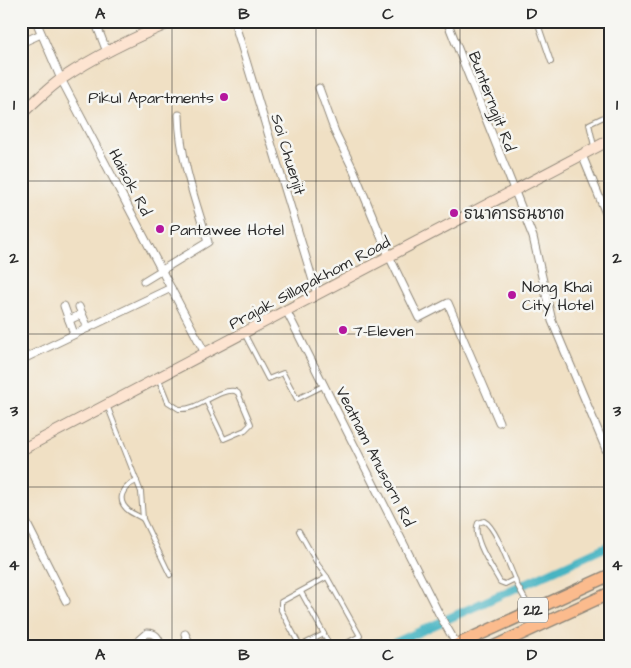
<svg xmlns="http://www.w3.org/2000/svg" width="631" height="668" viewBox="0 0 631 668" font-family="'Architects Daughter','Playpen Sans Thai',sans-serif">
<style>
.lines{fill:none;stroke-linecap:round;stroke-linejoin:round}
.canal{stroke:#46b4c2;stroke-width:9}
.lane-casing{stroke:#8e8678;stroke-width:6}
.street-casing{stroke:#8e8678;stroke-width:9}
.secondary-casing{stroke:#8e8678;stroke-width:12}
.primary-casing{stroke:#8e8678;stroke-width:14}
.lane{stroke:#fff;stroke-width:4}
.street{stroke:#fff;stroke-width:7}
.secondary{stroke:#fde4d1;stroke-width:10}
.primary{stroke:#fbbb8d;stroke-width:11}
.grid{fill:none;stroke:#2b2b2b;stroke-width:1;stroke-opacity:0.55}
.poi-dot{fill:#b5179e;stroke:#f6f6f2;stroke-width:2}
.labels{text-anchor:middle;stroke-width:5;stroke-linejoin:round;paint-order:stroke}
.shield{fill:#f6f6f2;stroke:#686867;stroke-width:1}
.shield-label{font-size:15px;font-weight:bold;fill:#2b2b2b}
.poi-label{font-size:16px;fill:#2b2b2b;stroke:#f6f6f2;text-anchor:start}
.street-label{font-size:16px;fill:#2b2b2b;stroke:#f6f6f2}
.neatline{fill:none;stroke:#2b2b2b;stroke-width:2}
.grid-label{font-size:16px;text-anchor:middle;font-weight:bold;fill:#2b2b2b}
</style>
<rect width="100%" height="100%" fill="#f6f6f2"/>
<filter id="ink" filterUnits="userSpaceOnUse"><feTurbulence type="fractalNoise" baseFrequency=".02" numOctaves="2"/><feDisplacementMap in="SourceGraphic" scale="10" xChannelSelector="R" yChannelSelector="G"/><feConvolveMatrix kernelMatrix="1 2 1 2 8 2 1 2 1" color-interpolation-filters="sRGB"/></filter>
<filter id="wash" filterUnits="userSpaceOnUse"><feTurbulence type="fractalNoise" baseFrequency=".0096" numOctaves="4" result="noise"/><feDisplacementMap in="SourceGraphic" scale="20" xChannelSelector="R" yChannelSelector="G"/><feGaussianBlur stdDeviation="1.12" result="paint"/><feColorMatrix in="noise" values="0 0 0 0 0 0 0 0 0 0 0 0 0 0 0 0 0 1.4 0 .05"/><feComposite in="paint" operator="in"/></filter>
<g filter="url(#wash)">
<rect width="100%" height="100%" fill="#f0e0c4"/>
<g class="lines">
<path class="canal" d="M 386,647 L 610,545"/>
</g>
</g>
<g filter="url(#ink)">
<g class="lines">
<g class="lane-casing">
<g id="lane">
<path d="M 537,21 L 551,62"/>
<path d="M 594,146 L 589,124 L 610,114"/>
<path d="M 244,333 L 268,379 L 283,373 L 297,399 L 325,385"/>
<path d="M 159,380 L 168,402 L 179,409 C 199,411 217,388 235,391 L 238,393 L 251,424 L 245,430 L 224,439 L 206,401"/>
<path d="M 107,405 L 141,492 L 143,519 L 170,575"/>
<path d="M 137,481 C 123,486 115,500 129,511 C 133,514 139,516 143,519"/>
<path d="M 299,531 L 318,565 L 327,577 L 360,636 L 339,647"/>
<path d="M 327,577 L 281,602 L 281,610 L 300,646 L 324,634 L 330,647"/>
<path d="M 515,579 L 505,584 L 500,582 C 493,569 471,537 478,523 L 484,521 C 496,527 509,566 515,579 L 516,583 L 531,610"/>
<path d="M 301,592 L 324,634"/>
</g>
</g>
<g class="street-casing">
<g id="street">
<path d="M 36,21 L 61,79 L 205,353"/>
<path d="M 95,21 L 107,52"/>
<path d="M 234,21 L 317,294"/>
<path d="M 447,21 L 533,237 L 552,321 L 610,459"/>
<path d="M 21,43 L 41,34"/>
<path d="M 319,88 L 335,132 L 354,171 L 389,256 L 419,318 L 448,303 L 499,422"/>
<path d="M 582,155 L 610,223"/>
<path d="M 144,281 L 208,242 C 195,200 180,159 179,115"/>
<path d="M 64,306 L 74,334"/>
<path d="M 79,307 L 82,314"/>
<path d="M 286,310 L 439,614 L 457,645"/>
<path d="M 69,320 L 82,314 L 88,328"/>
<path d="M 21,360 L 171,288"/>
<path d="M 21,512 L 66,601"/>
<path d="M 185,634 L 191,647"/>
<path d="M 139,640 L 147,633 C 157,633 158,638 162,647"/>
</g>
</g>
<g class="secondary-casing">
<g id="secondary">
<path d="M 21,114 C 35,102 48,88 63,78 C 97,55 135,37 174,21"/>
<path d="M 21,450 L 610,140"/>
</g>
</g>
<g class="primary-casing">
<g id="primary">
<path d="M 452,647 L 610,575"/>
<path d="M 493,647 L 610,593"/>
</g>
</g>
<use href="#lane" class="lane"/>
<use href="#street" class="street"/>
<use href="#secondary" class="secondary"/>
<use href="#primary" class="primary"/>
</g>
</g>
<path class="grid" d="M 172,21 L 172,647M 316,21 L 316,647M 460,21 L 460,647M 21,181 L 610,181M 21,334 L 610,334M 21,487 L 610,487"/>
<g class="poi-dot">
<circle cx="224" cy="97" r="5"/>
<circle cx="454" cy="213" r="5"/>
<circle cx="160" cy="229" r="5"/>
<circle cx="512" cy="295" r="5"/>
<circle cx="343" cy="330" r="5"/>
</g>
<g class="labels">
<rect class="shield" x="518" y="597.5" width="30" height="25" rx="4"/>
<g class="shield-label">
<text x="533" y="615">212</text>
</g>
<g class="poi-label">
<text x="214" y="103" text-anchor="end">Pikul Apartments</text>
<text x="464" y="219">ธนาคารธนชาต</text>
<text x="170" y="235">Pantawee Hotel</text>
<text x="522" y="292">Nong Khai<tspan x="522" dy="18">City Hotel</tspan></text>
<text x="353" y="336">7-Eleven</text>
</g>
<g class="street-label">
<text transform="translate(493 101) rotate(69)" y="6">Bunterngjit Rd</text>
<text transform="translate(289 154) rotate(73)" y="6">Soi Chuenjit</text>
<text transform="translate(131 182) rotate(62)" y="6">Haisok Rd</text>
<text transform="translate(309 282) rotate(-28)" y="6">Prajak Sillapakhom Road</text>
<text transform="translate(376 456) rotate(63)" y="6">Veatnam Anusorn Rd</text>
</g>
</g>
<rect width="631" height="668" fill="none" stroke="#f6f6f2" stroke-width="55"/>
<rect x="28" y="28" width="576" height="612" class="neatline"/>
<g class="grid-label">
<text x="100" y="19">A</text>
<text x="244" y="19">B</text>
<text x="388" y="19">C</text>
<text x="532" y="19">D</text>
<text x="14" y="110">1</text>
<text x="617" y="110">1</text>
<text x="14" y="263">2</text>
<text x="617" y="263">2</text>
<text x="14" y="416">3</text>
<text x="617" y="416">3</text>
<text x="14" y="570">4</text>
<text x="617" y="570">4</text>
<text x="100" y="660">A</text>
<text x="244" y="660">B</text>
<text x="388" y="660">C</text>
<text x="532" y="660">D</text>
</g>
</svg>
